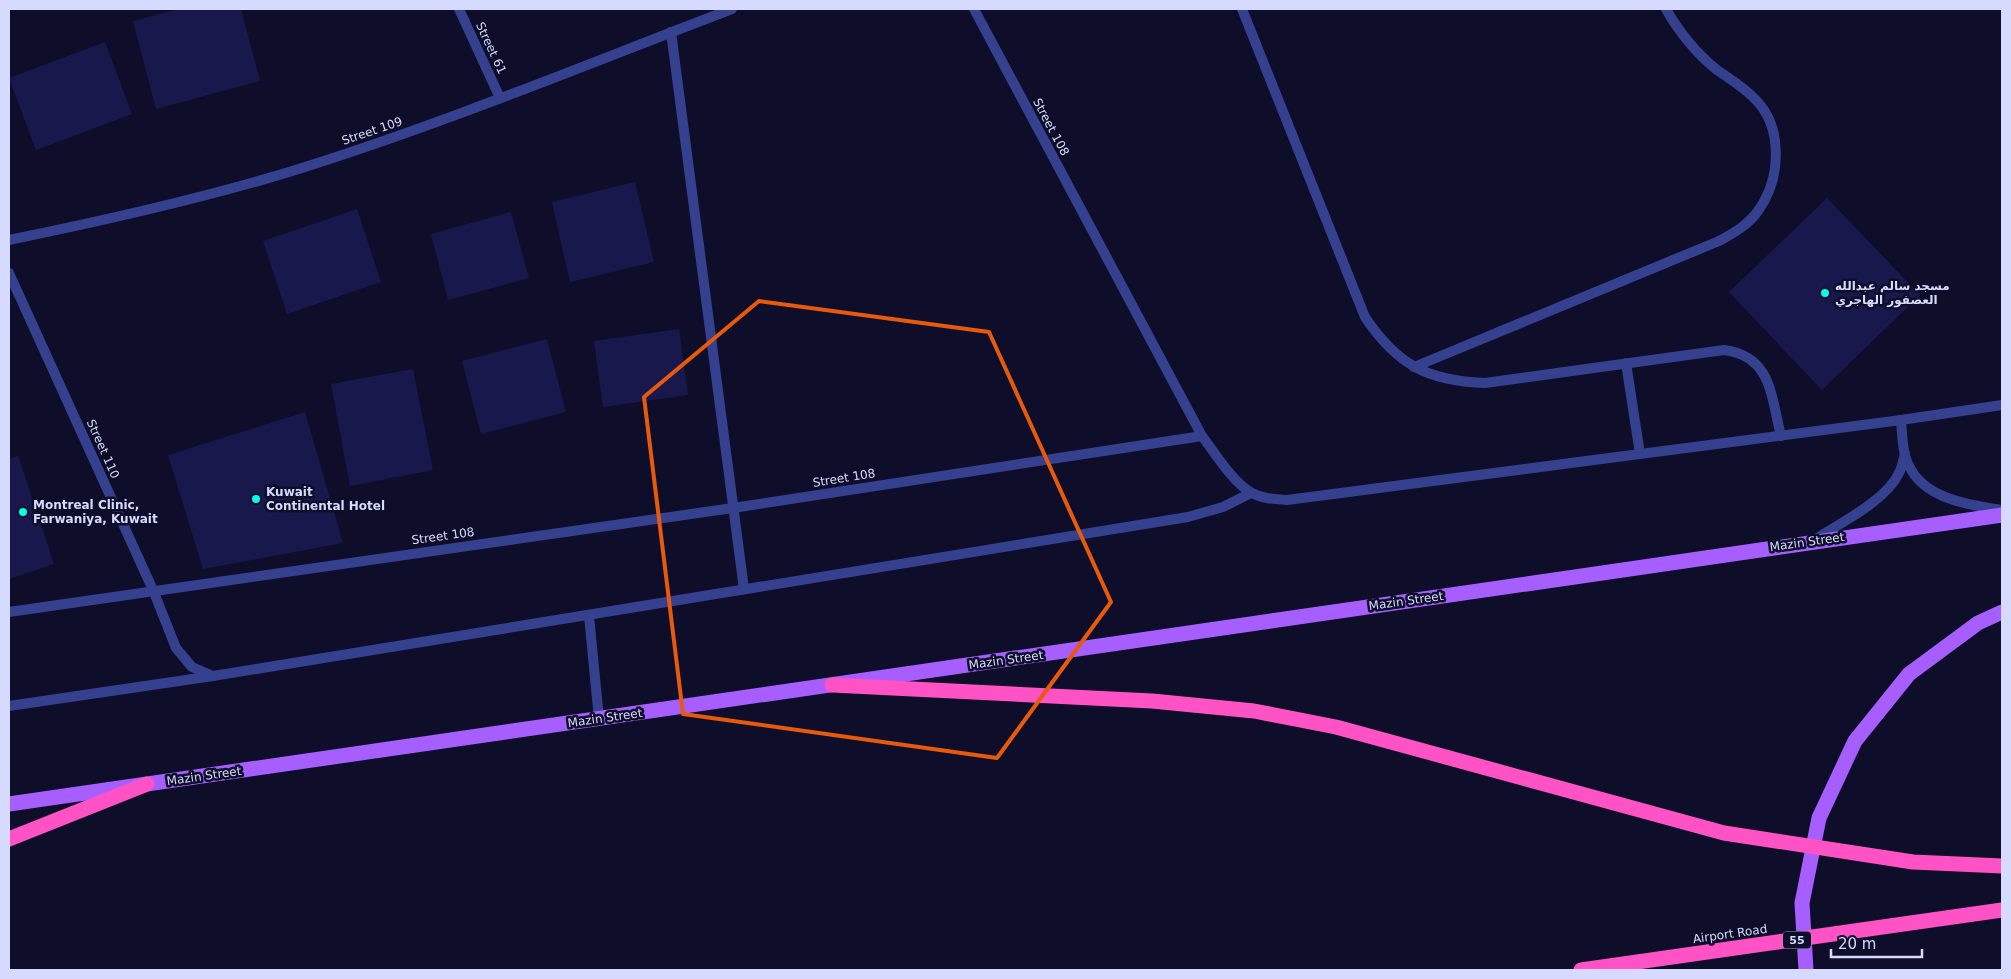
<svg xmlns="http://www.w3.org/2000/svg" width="2011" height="979" viewBox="0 0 2011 979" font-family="'DejaVu Sans','Noto Naskh Arabic',sans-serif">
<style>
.building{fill:#19184d}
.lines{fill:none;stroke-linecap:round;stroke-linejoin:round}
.lane{stroke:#35418e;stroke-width:10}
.street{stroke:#35418e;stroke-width:10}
.primary{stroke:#a65eff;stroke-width:15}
.highway{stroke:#ff52c4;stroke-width:15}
.marked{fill:none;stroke:#e8590c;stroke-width:4;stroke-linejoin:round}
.poi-dot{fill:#03ffeb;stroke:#0e0e2a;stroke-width:2}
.labels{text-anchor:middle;stroke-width:5;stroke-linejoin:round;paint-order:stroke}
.shield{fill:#0e0e2a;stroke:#9b9dbf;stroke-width:1}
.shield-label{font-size:11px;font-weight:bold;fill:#d7daff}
.street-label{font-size:12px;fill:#d7daff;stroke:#0e0e2a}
.poi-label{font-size:12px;font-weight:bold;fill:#d7daff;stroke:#0e0e2a;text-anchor:start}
</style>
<rect width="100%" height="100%" fill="#0e0e2a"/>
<g class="building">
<path d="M 178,9 L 241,9 L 260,81 L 156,109 L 133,21 Z"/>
<path d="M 105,42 L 132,114 L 36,150 L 9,78 Z"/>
<path d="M 635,182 L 654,262 L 570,282 L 552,202 Z"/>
<path d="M 1827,198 L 1920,295 L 1822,390 L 1729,292 Z"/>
<path d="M 357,209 L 381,282 L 287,314 L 263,241 Z"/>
<path d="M 511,212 L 529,278 L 448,300 L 431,234 Z"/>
<path d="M 679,329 L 688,395 L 603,407 L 594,341 Z"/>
<path d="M 547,339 L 566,412 L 481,434 L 462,361 Z"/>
<path d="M 413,369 L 433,470 L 350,486 L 331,384 Z"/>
<path d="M 305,412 L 343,543 L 203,569 L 168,455 Z"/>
<path d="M 18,456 L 54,564 L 9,579 L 9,459 Z"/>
</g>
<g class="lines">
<g class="lane">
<path d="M 1242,9 L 1365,317 C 1397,365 1428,381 1485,383 L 1724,350 C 1772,356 1771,397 1781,436"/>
<path d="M 671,32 L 744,589"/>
<path d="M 1626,363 L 1640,454"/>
<path d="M 1414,367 L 1719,241 C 1734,233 1748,225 1758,211 C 1781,179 1784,127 1754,98 C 1743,87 1730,79 1717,70 C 1696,53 1679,32 1666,9"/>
<path d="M 589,616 L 599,719"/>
<path d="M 9,706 L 213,676 L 1188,517 L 1223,507 L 1251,493"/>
</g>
<g class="street">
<path d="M 459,9 L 500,98"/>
<path d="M 974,9 L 1202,436 C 1215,453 1233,483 1252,493 C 1263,499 1275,499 1287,500 L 1901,420 L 2002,405"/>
<path d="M 9,240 C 107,220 206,198 302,168 C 448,122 590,63 732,9"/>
<path d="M 9,273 L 153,590 L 176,648 L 192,667 L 213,676"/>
<path d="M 1901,420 C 1902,431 1902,444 1905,455 C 1916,498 1965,504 2002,510"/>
<path d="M 1814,540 C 1840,523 1886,501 1899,473 C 1902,468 1903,460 1905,454"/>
<path d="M 9,612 L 733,508 L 1202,436"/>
</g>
<g class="primary">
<path d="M 9,804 L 2002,515"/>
<path d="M 1806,970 L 1802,903 L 1819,818 L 1855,741 L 1909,674 L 1978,623 L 2002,612"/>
</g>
<g class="highway">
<path d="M 832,685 L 1152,701 L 1254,711 L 1336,727 L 1724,833 L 1913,862 L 2002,866"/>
<path d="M 9,839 L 147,784"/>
<path d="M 1581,970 L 2002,910"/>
</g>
</g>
<path class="marked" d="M 759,301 L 989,332 L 1111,602 L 997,758 L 683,714 L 644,397 Z"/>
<g class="poi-dot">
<circle cx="1825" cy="293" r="5"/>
<circle cx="256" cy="499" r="5"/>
<circle cx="23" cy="512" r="5"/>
</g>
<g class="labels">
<rect class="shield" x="1783" y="931.5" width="28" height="17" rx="4"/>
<g class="shield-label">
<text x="1797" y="944">55</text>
</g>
<g class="street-label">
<text transform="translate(491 48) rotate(65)" y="4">Street 61</text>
<text transform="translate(1051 127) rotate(62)" y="4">Street 108</text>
<text transform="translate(372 131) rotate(-19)" y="4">Street 109</text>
<text transform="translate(103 449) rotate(66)" y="4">Street 110</text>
<text transform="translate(844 478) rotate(-9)" y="4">Street 108</text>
<text transform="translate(443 536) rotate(-8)" y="4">Street 108</text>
<text transform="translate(1807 542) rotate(-8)" y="4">Mazin Street</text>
<text transform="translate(1406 601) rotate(-8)" y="4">Mazin Street</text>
<text transform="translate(1006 660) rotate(-8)" y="4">Mazin Street</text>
<text transform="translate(605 718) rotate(-8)" y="4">Mazin Street</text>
<text transform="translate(204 776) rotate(-8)" y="4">Mazin Street</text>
<text transform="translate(1730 934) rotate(-8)" y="4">Airport Road</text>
</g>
<g class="poi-label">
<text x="1835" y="290">مسجد سالم عبدالله<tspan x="1835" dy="14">العصفور الهاجري</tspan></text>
<text x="266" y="496">Kuwait<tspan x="266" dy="14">Continental Hotel</tspan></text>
<text x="33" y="509">Montreal Clinic,<tspan x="33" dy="14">Farwaniya, Kuwait</tspan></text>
</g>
</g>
<rect width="2011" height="979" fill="none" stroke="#d7daff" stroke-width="20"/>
<path d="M1831 949v8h91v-8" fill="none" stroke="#d7daff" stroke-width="2.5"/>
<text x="1838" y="949" font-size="15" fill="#d7daff" stroke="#0e0e2a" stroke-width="4" paint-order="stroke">20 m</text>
</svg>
